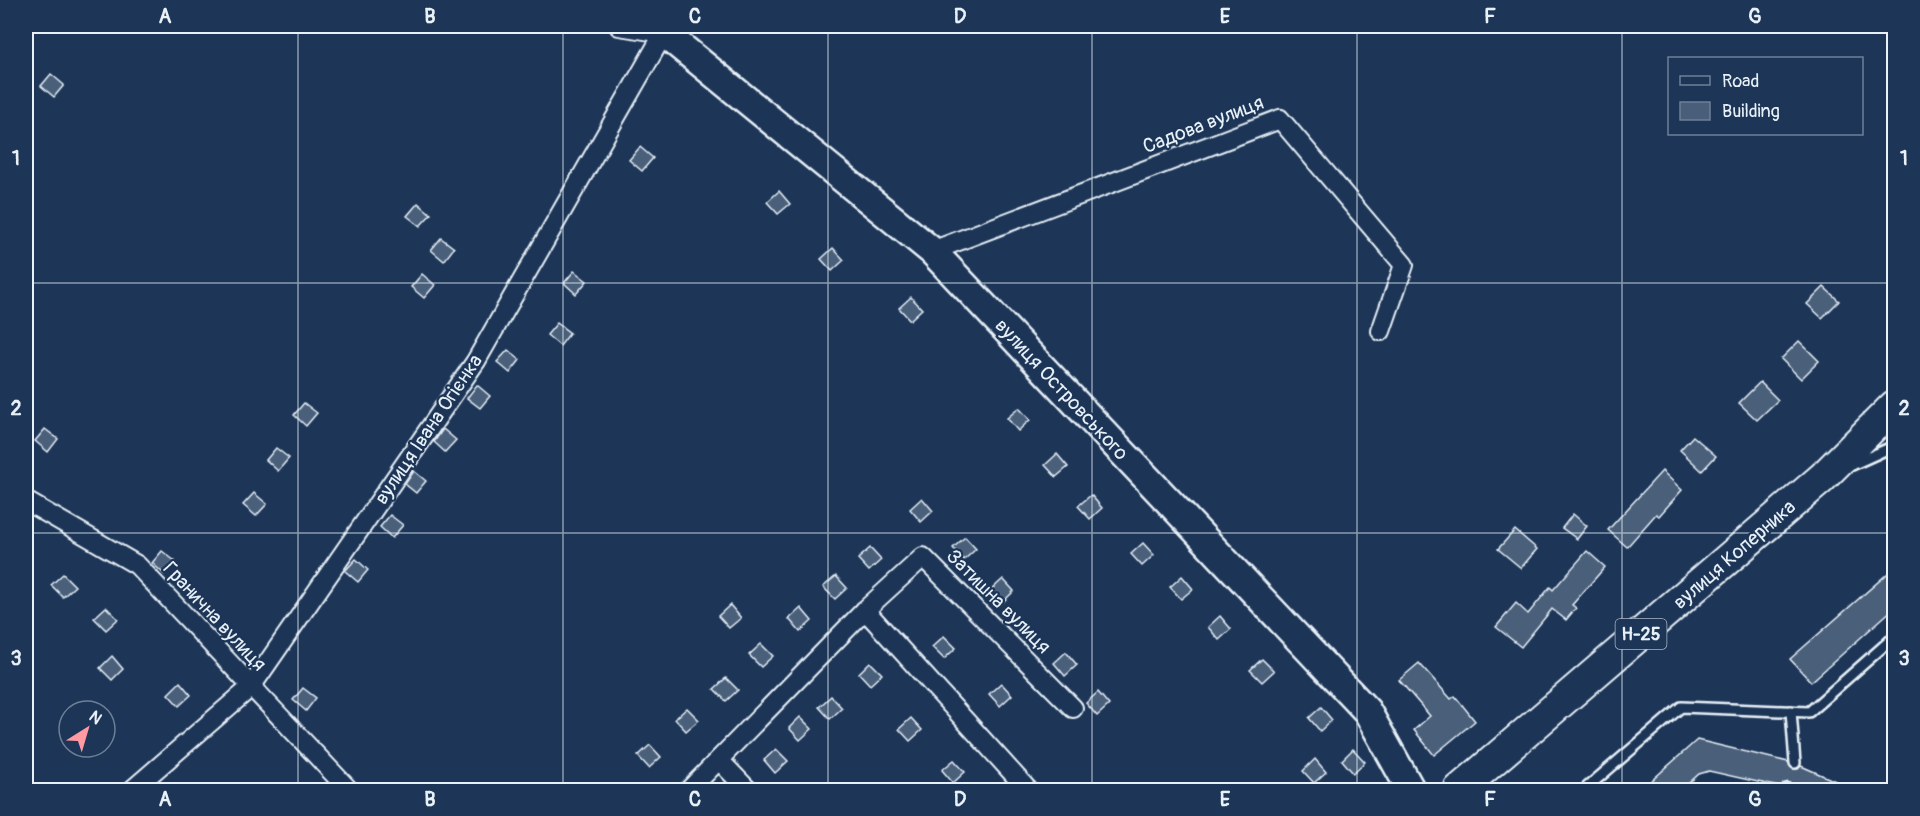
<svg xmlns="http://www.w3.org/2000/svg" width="1920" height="816" viewBox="0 0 1920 816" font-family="Pangolin,sans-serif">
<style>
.building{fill:#495e7a;stroke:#e8f1f8;stroke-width:1.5}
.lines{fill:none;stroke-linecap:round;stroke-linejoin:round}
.lane-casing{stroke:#e8f1f8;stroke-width:14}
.street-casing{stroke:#e8f1f8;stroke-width:22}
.secondary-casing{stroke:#e8f1f8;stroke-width:32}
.primary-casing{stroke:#e8f1f8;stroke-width:34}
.lane{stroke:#1d3557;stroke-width:9}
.street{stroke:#1d3557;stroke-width:18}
.secondary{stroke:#1d3557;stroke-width:27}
.primary{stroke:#1d3557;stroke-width:30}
.grid{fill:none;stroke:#e8f1f8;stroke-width:1.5;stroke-opacity:0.55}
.labels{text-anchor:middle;stroke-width:4.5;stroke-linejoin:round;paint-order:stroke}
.shield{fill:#1d3557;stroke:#abb9c8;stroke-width:1.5}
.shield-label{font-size:18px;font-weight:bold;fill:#e8f1f8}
.street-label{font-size:20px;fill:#e8f1f8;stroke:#1d3557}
.neatline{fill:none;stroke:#e8f1f8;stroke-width:2}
.grid-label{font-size:20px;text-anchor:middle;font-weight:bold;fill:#e8f1f8}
</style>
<rect width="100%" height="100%" fill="#1d3557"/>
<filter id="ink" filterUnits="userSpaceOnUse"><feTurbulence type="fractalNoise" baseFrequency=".0167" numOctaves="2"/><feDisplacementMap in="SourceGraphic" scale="12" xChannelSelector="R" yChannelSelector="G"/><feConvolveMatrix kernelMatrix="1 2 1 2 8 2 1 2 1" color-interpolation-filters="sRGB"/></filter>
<g filter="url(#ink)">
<g class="building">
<path d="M 51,74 L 64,85 L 54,97 L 41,86 Z"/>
<path d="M 640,147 L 653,158 L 642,171 L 629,160 Z"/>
<path d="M 779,191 L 790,204 L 778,214 L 767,202 Z"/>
<path d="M 418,203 L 431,214 L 420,226 L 407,216 Z"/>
<path d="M 441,238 L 454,248 L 444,261 L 431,250 Z"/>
<path d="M 833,248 L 844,260 L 832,271 L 821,259 Z"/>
<path d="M 574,271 L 587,281 L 576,294 L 564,283 Z"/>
<path d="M 422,274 L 435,285 L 424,298 L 411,287 Z"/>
<path d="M 1824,287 L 1839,301 L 1822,318 L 1807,304 Z"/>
<path d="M 911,297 L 922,309 L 910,320 L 899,308 Z"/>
<path d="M 557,323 L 570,333 L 560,346 L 547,335 Z"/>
<path d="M 1799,341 L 1819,361 L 1801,379 L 1781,359 Z"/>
<path d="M 508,350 L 520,360 L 510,373 L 497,362 Z"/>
<path d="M 1760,382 L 1778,400 L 1757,420 L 1739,403 Z"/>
<path d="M 477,385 L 490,396 L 480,408 L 467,398 Z"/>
<path d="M 304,403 L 317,413 L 306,426 L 294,415 Z"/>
<path d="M 1019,408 L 1030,420 L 1018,431 L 1007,418 Z"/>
<path d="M 45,429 L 58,439 L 48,452 L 35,441 Z"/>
<path d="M 443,429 L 456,440 L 445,452 L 434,442 Z"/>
<path d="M 1693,436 L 1716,456 L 1702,471 L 1680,450 Z"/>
<path d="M 276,448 L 289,458 L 278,471 L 266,460 Z"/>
<path d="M 1057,454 L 1068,467 L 1056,477 L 1045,465 Z"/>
<path d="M 414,471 L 426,481 L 416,493 L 405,484 Z"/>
<path d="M 1662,471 L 1682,490 L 1659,516 L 1656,514 L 1627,547 L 1608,530 Z"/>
<path d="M 254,493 L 267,504 L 256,516 L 243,505 Z"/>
<path d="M 1091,495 L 1102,508 L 1090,519 L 1078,506 Z"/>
<path d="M 922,498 L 933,511 L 921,522 L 910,509 Z"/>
<path d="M 1573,514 L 1587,526 L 1577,539 L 1562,528 Z"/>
<path d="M 390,515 L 403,525 L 392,538 L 380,527 Z"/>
<path d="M 1515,530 L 1537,549 L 1521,568 L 1498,549 Z"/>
<path d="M 965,537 L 976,549 L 964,560 L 953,548 Z"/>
<path d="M 1143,543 L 1154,555 L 1142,566 L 1131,554 Z"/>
<path d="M 870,548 L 881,560 L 869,571 L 858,559 Z"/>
<path d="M 162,551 L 175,561 L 164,574 L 152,563 Z"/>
<path d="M 1587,551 L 1605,567 L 1572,605 L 1576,608 L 1566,620 L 1552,609 L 1521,647 L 1496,627 L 1516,603 L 1528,614 L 1550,587 L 1553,590 Z"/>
<path d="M 356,559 L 368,570 L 358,582 L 345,571 Z"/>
<path d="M 1894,568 L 1894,608 L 1811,682 L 1790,659 Z"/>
<path d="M 63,574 L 75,586 L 63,597 L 51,585 Z"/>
<path d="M 836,576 L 847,588 L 835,599 L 823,587 Z"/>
<path d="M 1182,576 L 1193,589 L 1181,599 L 1170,587 Z"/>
<path d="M 1003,579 L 1014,591 L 1002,603 L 991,590 Z"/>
<path d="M 730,605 L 741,618 L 729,628 L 718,616 Z"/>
<path d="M 106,607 L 118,619 L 106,630 L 94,618 Z"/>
<path d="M 801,608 L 812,621 L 800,632 L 789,619 Z"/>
<path d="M 1220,616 L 1231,629 L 1219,640 L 1208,627 Z"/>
<path d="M 944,636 L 956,648 L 944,659 L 932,647 Z"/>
<path d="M 761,644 L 773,656 L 761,667 L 749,655 Z"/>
<path d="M 1066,652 L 1077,665 L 1065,676 L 1054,663 Z"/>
<path d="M 112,656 L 123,669 L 112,680 L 100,668 Z"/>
<path d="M 1262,659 L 1274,671 L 1262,682 L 1250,670 Z"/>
<path d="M 870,662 L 882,674 L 870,685 L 859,673 Z"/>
<path d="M 1419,663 L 1451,699 L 1455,696 L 1475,721 L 1434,755 L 1414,730 L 1430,716 L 1399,680 Z"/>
<path d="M 726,678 L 738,690 L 726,701 L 714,689 Z"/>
<path d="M 180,682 L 191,695 L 179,706 L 168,694 Z"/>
<path d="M 1001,683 L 1012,695 L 1000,706 L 989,694 Z"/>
<path d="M 303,688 L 316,698 L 306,711 L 293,700 Z"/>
<path d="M 1098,692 L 1109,705 L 1097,716 L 1086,703 Z"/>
<path d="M 831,696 L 842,708 L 830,719 L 819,707 Z"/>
<path d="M 1321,707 L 1332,720 L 1320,731 L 1309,718 Z"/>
<path d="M 687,708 L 699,720 L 686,731 L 675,719 Z"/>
<path d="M 800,717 L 812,729 L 800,740 L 789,728 Z"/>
<path d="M 911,718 L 922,730 L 910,741 L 899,729 Z"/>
<path d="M 1697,740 L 1788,762 L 1793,769 L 1798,769 L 1801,766 L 1856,790 L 1794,790 L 1792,785 L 1788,782 L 1783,784 L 1780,787 L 1709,771 L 1699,774 L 1681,790 L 1641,790 Z"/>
<path d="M 650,745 L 661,757 L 649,768 L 638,756 Z"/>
<path d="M 776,749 L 788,761 L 775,773 L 764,760 Z"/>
<path d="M 1353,749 L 1365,762 L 1353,773 L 1342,760 Z"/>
<path d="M 1315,759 L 1326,772 L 1314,783 L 1303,771 Z"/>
<path d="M 954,760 L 965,772 L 953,783 L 942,770 Z"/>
</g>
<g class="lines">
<g class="lane-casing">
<g id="lane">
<path d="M 1852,465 L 1894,446"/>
<path d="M 1791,711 L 1795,763"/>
<path d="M 1584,790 L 1681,707 L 1809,712 L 1894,637"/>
<path d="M 1786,790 L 1787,789"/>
</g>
</g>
<g class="street-casing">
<g id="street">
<path d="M 932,251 L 1280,119 L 1404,265 L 1381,331"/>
<path d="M 26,501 L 137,565 L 349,790"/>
<path d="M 865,610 L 1028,790"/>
<path d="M 719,760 L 748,790"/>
<path d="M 132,790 L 251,687 L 476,361 L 664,33 L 619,26"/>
<path d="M 689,790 L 865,610 L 923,557 L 1073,708"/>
</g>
</g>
<g class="secondary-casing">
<path id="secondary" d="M 669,26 L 664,33 L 932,251 L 1367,711 L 1411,790"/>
</g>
<g class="primary-casing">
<path id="primary" d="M 1459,790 L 1822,478 L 1894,406"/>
</g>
<use href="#lane" class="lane"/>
<use href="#street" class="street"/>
<use href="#secondary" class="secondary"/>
<use href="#primary" class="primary"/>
</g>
</g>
<path class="grid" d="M 298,26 L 298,790M 563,26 L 563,790M 828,26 L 828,790M 1092,26 L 1092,790M 1357,26 L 1357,790M 1622,26 L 1622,790M 26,283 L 1894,283M 26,533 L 1894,533"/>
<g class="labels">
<rect class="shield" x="1615.5" y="619" width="51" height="30" rx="4.5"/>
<g class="shield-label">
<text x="1641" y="640">Н-25</text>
</g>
<g class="street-label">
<text transform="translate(1203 124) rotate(-21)" y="7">Садова вулиця</text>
<text transform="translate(1062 389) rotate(47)" y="7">вулиця Островського</text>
<text transform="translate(428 429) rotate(-56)" y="7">вулиця Івана Огієнка</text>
<text transform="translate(1734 554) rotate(-41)" y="7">вулиця Коперника</text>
<text transform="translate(999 601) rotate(45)" y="7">Затишна вулиця</text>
<text transform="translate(215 616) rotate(47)" y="7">Гранична вулиця</text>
</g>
</g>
<rect width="1920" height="816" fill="none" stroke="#1d3557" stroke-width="66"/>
<rect x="1668" y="57" width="195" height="78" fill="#1d3557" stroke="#6e8097" stroke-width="1.5"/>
<rect x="1680" y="76" width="30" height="9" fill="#1d3557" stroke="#6e8097" stroke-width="1.5"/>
<text x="1722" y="87" font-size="18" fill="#e8f1f8">Road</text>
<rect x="1680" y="102" width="30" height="18" fill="#495e7a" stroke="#6e8097" stroke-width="1.5"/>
<text x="1722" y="117" font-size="18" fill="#e8f1f8">Building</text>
<g transform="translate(87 729) rotate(37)"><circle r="28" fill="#1d3557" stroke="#6e8097" stroke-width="1.5"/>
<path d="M0-4.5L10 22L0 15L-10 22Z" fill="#ff9aa2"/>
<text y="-9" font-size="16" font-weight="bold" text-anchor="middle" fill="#e8f1f8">N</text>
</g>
<rect x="33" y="33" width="1854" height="750" class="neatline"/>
<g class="grid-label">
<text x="165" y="23">A</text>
<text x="430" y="23">B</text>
<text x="695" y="23">C</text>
<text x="960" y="23">D</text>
<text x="1225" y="23">E</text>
<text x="1490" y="23">F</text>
<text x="1755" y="23">G</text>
<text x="16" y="165">1</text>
<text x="1904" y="165">1</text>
<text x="16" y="415">2</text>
<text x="1904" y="415">2</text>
<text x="16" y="665">3</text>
<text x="1904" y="665">3</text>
<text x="165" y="806">A</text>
<text x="430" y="806">B</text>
<text x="695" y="806">C</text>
<text x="960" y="806">D</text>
<text x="1225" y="806">E</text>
<text x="1490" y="806">F</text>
<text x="1755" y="806">G</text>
</g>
</svg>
